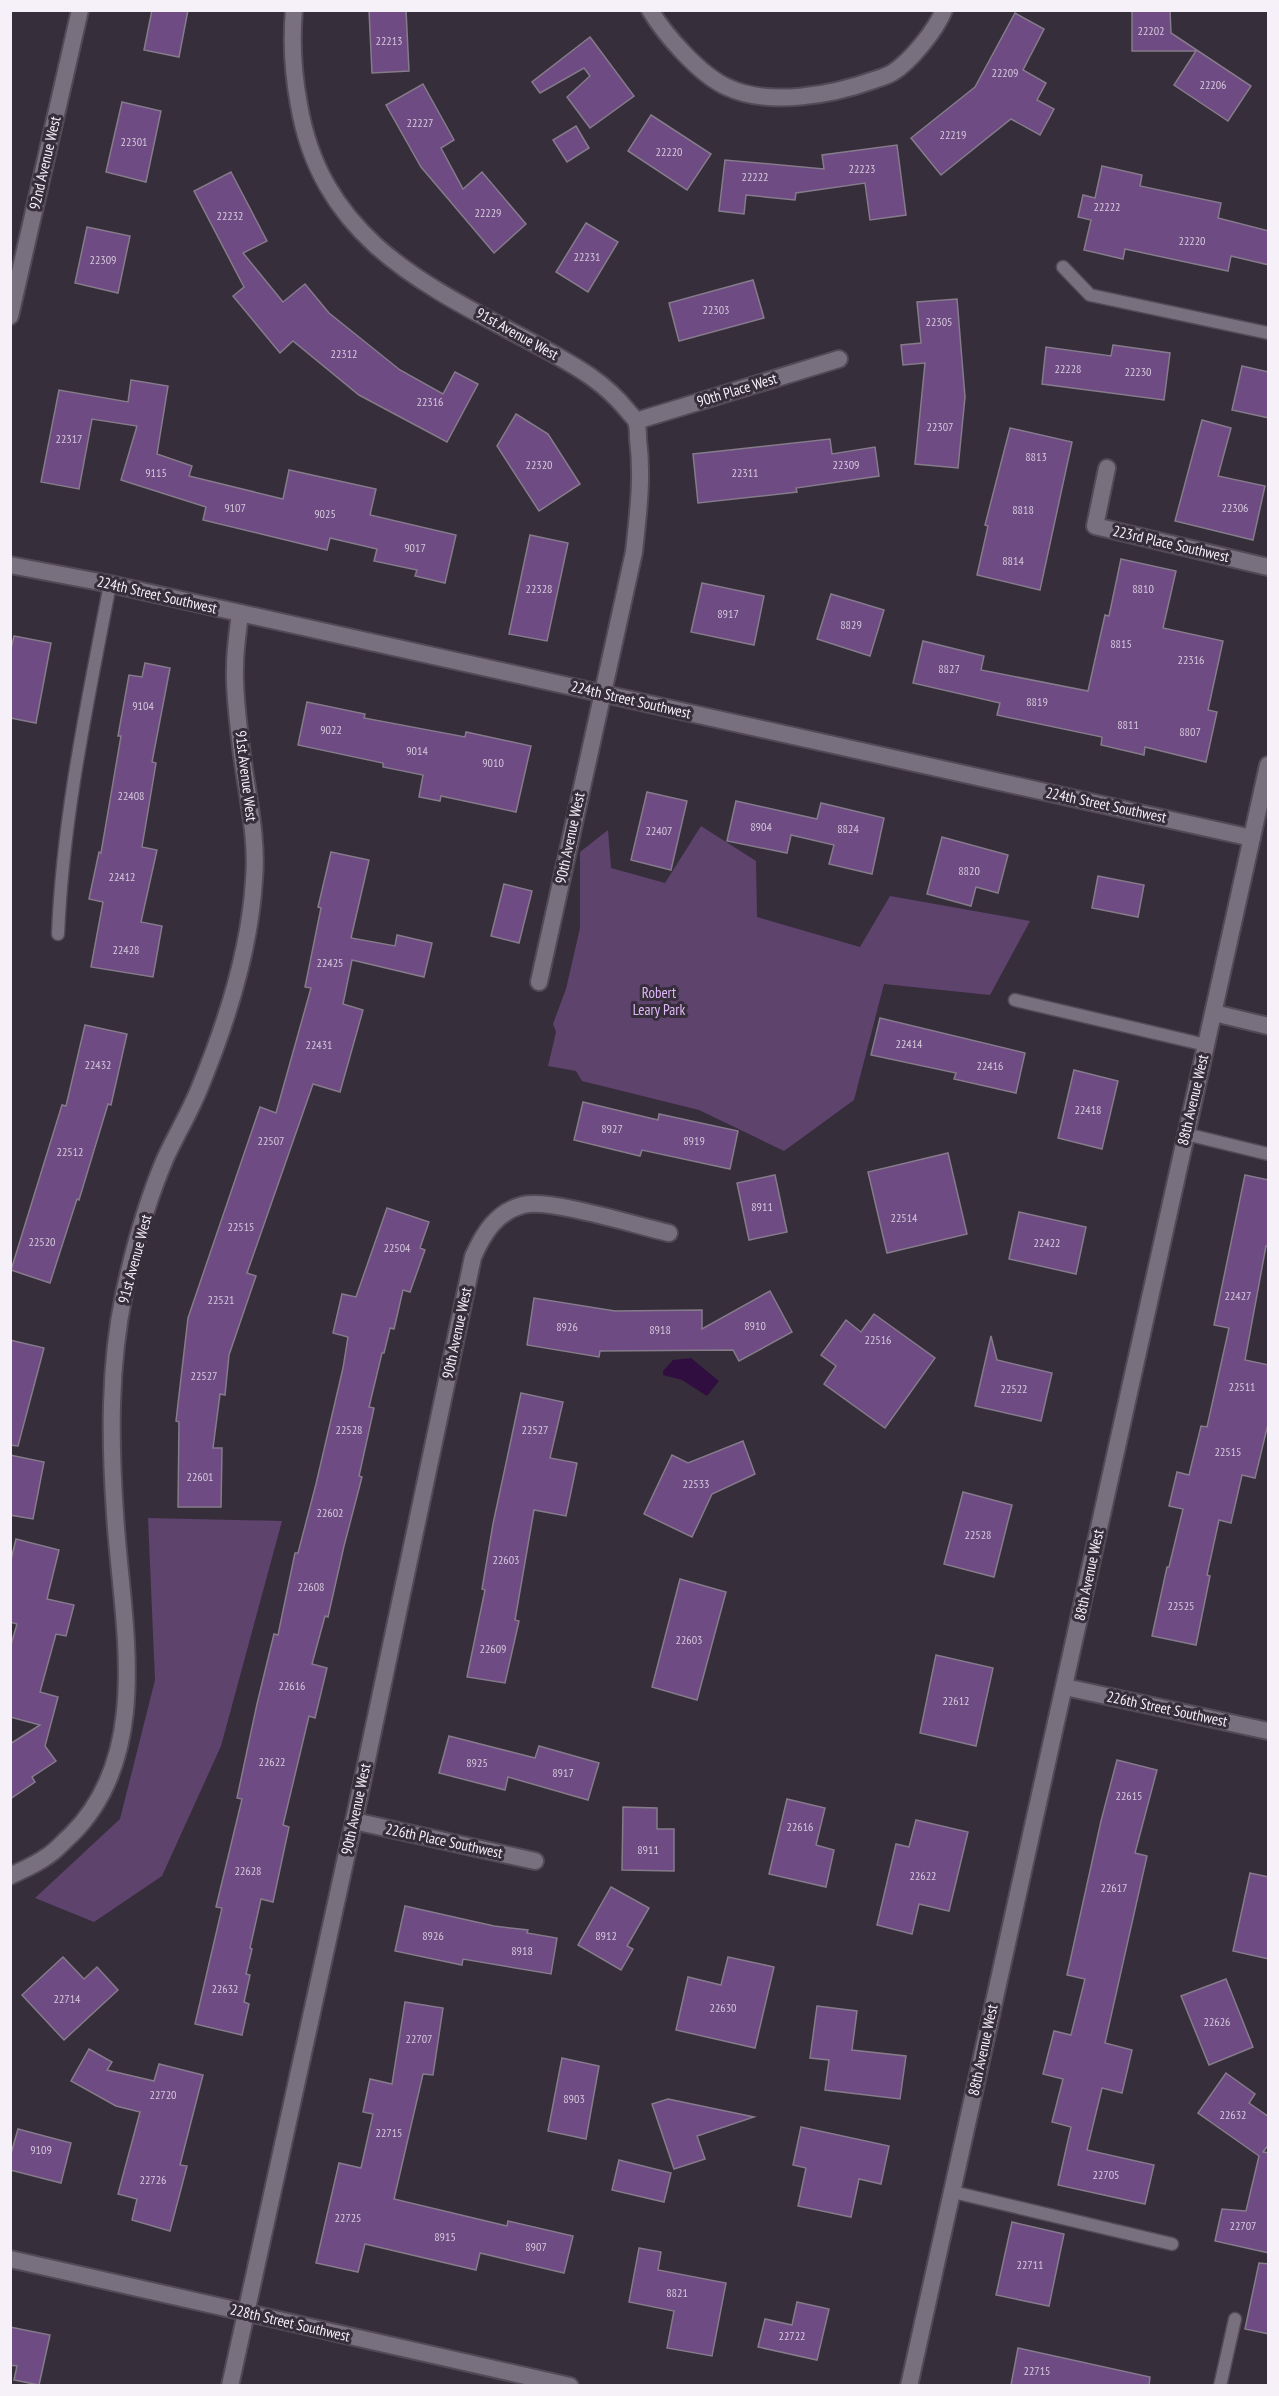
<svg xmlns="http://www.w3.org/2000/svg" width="1279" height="2396" viewBox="0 0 1279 2396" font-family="'PT Sans Narrow',sans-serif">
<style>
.green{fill:#5e436d}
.water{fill:#300e40}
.building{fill:#6e4b82;stroke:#857b8b;stroke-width:1.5}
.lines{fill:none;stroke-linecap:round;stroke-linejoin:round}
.service-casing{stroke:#524a56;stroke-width:15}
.minor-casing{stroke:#524a56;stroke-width:20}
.tertiary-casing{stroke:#524a56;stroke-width:20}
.service{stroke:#79707f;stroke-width:12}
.minor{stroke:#79707f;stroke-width:16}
.tertiary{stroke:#79707f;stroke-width:16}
.labels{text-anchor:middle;stroke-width:6;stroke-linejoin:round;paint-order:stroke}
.number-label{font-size:12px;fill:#d4c7db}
.street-label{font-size:15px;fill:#f6f0f9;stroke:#372e3c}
.park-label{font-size:15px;fill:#e1b8f9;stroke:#372e3c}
</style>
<rect width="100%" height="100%" fill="#372e3c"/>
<g class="green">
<path d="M 701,826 L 756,861 L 757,917 L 860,947 L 890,896 L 1030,921 L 990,995 L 884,984 L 854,1100 L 784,1151 L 699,1110 L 582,1081 L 576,1071 L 548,1066 L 556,1032 L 553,1024 L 566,989 L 580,928 L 580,852 L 608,830 L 611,868 L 665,883 Z"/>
<path d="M 148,1518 L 282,1521 L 221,1746 L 162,1876 L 94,1922 L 35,1898 L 120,1819 L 155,1680 Z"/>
</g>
<path class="water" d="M 691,1358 L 719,1381 L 707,1396 L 682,1380 L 663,1375 L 663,1371 L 673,1360 Z"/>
<g class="building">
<path d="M 152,10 L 188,10 L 179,57 L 144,50 Z"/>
<path d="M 369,10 L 406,10 L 409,71 L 372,73 Z"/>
<path d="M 1132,10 L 1170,10 L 1171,33 L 1251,86 L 1228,121 L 1174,85 L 1196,51 L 1132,51 Z"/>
<path d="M 1015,13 L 1044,29 L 1023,70 L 1046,83 L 1037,100 L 1054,109 L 1040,135 L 1011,119 L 941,175 L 911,138 L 975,87 Z"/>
<path d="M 590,37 L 634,96 L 590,128 L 567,97 L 590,76 L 584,68 L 540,93 L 532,82 Z"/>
<path d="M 423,84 L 454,140 L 441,148 L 463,189 L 482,172 L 526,224 L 494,253 L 421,167 L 386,105 Z"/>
<path d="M 122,102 L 161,111 L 146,182 L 106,172 Z"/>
<path d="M 651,115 L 711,154 L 687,190 L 628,151 Z"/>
<path d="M 576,126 L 589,148 L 567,162 L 553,140 Z"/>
<path d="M 897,145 L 906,215 L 870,220 L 865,183 L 796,193 L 795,200 L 746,195 L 744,214 L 719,211 L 725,160 L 824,169 L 822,155 Z"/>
<path d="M 1102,166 L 1142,175 L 1140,186 L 1221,203 L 1218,218 L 1269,231 L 1269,265 L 1231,256 L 1228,271 L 1125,249 L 1123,259 L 1084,250 L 1091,220 L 1078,217 L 1083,195 L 1095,198 Z"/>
<path d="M 231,172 L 267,241 L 243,253 L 283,302 L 305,284 L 329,313 L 400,370 L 443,394 L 455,372 L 478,384 L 447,442 L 359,395 L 293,341 L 280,353 L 233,296 L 244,287 L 194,191 Z"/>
<path d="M 586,223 L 618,242 L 588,292 L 556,272 Z"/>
<path d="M 87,227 L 130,236 L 118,293 L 75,283 Z"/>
<path d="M 753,280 L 764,318 L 679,341 L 669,303 Z"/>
<path d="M 957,299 L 965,397 L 958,468 L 915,464 L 925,363 L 903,365 L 901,345 L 921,343 L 917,302 Z"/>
<path d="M 1113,345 L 1170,353 L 1164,400 L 1042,384 L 1046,347 L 1111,356 Z"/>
<path d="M 1242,366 L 1269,372 L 1269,418 L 1232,410 Z"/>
<path d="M 131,380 L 168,386 L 157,454 L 192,466 L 189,476 L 283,499 L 289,470 L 376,489 L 370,515 L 456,535 L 445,583 L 415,576 L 417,570 L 374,561 L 377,549 L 330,538 L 327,550 L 203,520 L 206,507 L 121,480 L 137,426 L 92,419 L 79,489 L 41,482 L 59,390 L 128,402 Z"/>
<path d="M 516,414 L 548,434 L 580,484 L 539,511 L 497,446 Z"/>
<path d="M 1202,420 L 1231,428 L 1218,476 L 1265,486 L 1253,540 L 1175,521 Z"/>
<path d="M 1010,428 L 1072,442 L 1040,590 L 977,575 L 988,526 L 985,525 Z"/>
<path d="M 830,439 L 832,454 L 875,447 L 879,476 L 796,488 L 797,492 L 698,503 L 693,454 Z"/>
<path d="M 530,535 L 568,543 L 547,641 L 509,634 Z"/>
<path d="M 1121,559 L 1176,571 L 1163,628 L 1223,641 L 1208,710 L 1217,712 L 1206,762 L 1145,747 L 1144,755 L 1101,745 L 1102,737 L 997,715 L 1000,703 L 913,683 L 923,641 L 984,656 L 981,670 L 1088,691 L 1105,615 L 1109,616 Z"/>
<path d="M 702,583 L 764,596 L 754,645 L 691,632 Z"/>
<path d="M 831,594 L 884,610 L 870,656 L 817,639 Z"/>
<path d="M 14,636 L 51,643 L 36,723 L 10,718 L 10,653 Z"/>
<path d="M 145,663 L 170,668 L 152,762 L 156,763 L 142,847 L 157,850 L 141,922 L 162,926 L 153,977 L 91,967 L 103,902 L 89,899 L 99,852 L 101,853 L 121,736 L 118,736 L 129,675 L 142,677 Z"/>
<path d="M 307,702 L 365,714 L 364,718 L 465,737 L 466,732 L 531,746 L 516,812 L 441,796 L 440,801 L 419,797 L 423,775 L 383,767 L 383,763 L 298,745 Z"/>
<path d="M 647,792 L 687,801 L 671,870 L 631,860 Z"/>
<path d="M 736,801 L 817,819 L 821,803 L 884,818 L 872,874 L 829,864 L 834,845 L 791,835 L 787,853 L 727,841 Z"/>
<path d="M 942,837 L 1008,855 L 998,893 L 976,887 L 971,906 L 927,894 Z"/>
<path d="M 331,852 L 369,860 L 351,938 L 395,946 L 397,935 L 432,943 L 424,977 L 352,960 L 343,1004 L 363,1010 L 340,1092 L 313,1084 L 247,1273 L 256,1276 L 229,1355 L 225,1395 L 220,1394 L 213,1448 L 222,1448 L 221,1507 L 178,1507 L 179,1422 L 176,1421 L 188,1318 L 260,1107 L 276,1113 L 311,988 L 305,987 L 321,908 L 318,907 Z"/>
<path d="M 1098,876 L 1144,885 L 1138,917 L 1092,908 Z"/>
<path d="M 504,884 L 532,891 L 519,943 L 491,936 Z"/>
<path d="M 880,1018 L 1025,1053 L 1016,1093 L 954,1079 L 956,1073 L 871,1055 Z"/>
<path d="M 85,1025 L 127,1034 L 111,1105 L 108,1104 L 79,1200 L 77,1199 L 50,1283 L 11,1270 L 62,1105 L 66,1106 Z"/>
<path d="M 1074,1070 L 1118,1081 L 1102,1149 L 1058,1138 Z"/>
<path d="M 583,1102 L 658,1120 L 659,1114 L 738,1131 L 730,1169 L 642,1150 L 640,1156 L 574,1140 Z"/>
<path d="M 948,1153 L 967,1234 L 887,1253 L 868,1172 Z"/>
<path d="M 775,1175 L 787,1232 L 749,1240 L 737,1183 Z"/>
<path d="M 1245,1175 L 1269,1180 L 1269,1246 L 1266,1246 L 1245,1360 L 1269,1365 L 1269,1420 L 1255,1478 L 1242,1475 L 1231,1523 L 1219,1520 L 1207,1575 L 1210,1576 L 1196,1645 L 1152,1636 L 1167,1567 L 1169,1567 L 1183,1509 L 1169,1506 L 1177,1472 L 1189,1475 L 1201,1426 L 1207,1427 L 1229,1328 L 1214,1325 Z"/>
<path d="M 387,1208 L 429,1222 L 420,1248 L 425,1250 L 410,1292 L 403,1290 L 394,1329 L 390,1328 L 384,1353 L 382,1353 L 369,1407 L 374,1408 L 359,1476 L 362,1477 L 344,1546 L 328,1617 L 325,1616 L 312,1664 L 327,1668 L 315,1718 L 309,1716 L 283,1825 L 289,1827 L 273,1902 L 261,1899 L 250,1948 L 252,1949 L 246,1974 L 250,1975 L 244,2002 L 249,2004 L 242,2035 L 195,2024 L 222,1908 L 216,1907 L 242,1799 L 237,1798 L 257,1704 L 274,1634 L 278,1635 L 295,1553 L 298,1553 L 316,1484 L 343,1368 L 348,1337 L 333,1333 L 342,1294 L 356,1297 Z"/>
<path d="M 1019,1212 L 1086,1227 L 1076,1274 L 1009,1259 Z"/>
<path d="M 770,1291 L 792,1332 L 739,1361 L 733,1350 L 600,1351 L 599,1357 L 527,1345 L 534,1298 L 615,1311 L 702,1310 L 702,1329 Z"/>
<path d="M 874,1314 L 935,1358 L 885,1428 L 824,1384 L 836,1366 L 821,1355 L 846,1320 L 861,1332 Z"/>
<path d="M 991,1336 L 997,1360 L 1052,1373 L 1041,1421 L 975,1406 Z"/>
<path d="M 10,1340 L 44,1348 L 18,1446 L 10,1445 Z"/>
<path d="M 521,1393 L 563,1402 L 550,1458 L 577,1463 L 566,1516 L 534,1510 L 515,1620 L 519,1621 L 505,1683 L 467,1677 L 485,1590 L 482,1589 L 493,1524 Z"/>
<path d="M 743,1441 L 755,1474 L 712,1494 L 692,1537 L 644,1514 L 672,1455 L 688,1463 Z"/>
<path d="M 10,1455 L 44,1462 L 33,1519 L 10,1515 Z"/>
<path d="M 963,1492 L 1012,1505 L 994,1577 L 944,1564 Z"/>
<path d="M 16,1539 L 59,1550 L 47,1599 L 74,1605 L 66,1636 L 56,1634 L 40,1692 L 58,1697 L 45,1746 L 56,1761 L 32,1777 L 35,1782 L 10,1799 L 10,1744 L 40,1725 L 10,1717 L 10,1648 L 17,1624 L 10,1622 L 10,1564 Z"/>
<path d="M 680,1579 L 726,1592 L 697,1700 L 652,1687 Z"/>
<path d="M 936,1655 L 993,1668 L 976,1746 L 920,1733 Z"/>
<path d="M 449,1736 L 535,1758 L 539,1746 L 599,1763 L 588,1800 L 508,1777 L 505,1790 L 439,1773 Z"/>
<path d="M 1117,1760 L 1157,1770 L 1135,1853 L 1147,1856 L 1105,2043 L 1132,2050 L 1122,2093 L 1102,2088 L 1087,2150 L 1154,2165 L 1145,2204 L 1058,2185 L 1071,2127 L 1052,2122 L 1063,2079 L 1043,2074 L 1054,2031 L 1071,2035 L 1085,1979 L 1067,1975 L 1101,1821 Z"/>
<path d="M 787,1799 L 825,1808 L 816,1845 L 834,1850 L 826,1887 L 769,1874 Z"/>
<path d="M 623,1807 L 657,1808 L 657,1829 L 674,1829 L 674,1871 L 622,1870 Z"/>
<path d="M 916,1820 L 968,1832 L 949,1911 L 919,1904 L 912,1934 L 877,1925 L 896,1844 L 909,1847 Z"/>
<path d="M 1250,1873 L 1269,1877 L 1269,1959 L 1233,1951 Z"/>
<path d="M 611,1887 L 649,1908 L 627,1946 L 633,1949 L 621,1970 L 578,1945 Z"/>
<path d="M 405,1906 L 494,1926 L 528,1930 L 527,1933 L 557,1938 L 551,1974 L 463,1959 L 462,1965 L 395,1951 Z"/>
<path d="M 63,1957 L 84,1979 L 97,1967 L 118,1990 L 64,2040 L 22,1995 Z"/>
<path d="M 728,1957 L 774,1967 L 755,2048 L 676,2030 L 688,1977 L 721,1985 Z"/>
<path d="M 1226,1979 L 1253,2047 L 1209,2065 L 1181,1996 Z"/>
<path d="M 405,2002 L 443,2008 L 433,2075 L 423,2074 L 394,2199 L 507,2226 L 508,2221 L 573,2236 L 564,2273 L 480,2253 L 476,2270 L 365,2244 L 358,2272 L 316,2263 L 339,2163 L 361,2168 L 373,2114 L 363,2112 L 370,2079 L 392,2084 Z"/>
<path d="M 817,2006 L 857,2011 L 852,2050 L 906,2056 L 900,2099 L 825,2090 L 829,2060 L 810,2058 Z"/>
<path d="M 89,2049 L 112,2062 L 107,2070 L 154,2081 L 159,2064 L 203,2075 L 180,2165 L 187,2166 L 170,2231 L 132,2220 L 137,2199 L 118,2194 L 140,2112 L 116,2106 L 71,2081 Z"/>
<path d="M 562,2058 L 599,2066 L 586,2139 L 548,2131 Z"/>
<path d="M 1226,2073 L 1255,2094 L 1249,2103 L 1269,2117 L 1269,2144 L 1263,2152 L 1269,2153 L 1269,2253 L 1215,2241 L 1222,2209 L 1246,2211 L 1259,2156 L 1198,2113 Z"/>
<path d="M 668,2099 L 754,2117 L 697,2136 L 705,2159 L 674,2169 L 652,2104 Z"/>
<path d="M 801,2127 L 889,2146 L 881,2184 L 859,2179 L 851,2217 L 798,2206 L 806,2168 L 793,2165 Z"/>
<path d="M 18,2129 L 71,2143 L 61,2183 L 10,2170 L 10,2157 Z"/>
<path d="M 619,2160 L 671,2173 L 664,2202 L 612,2190 Z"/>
<path d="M 1012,2222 L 1064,2234 L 1049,2306 L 996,2295 Z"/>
<path d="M 639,2248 L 661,2252 L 658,2270 L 726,2283 L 712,2356 L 667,2348 L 674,2311 L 629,2302 Z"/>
<path d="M 1259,2263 L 1269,2264 L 1269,2334 L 1245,2329 Z"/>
<path d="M 797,2302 L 829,2309 L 817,2360 L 758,2347 L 765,2319 L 792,2325 Z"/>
<path d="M 10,2327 L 50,2335 L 39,2385 L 14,2380 L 17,2366 L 10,2365 Z"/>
<path d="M 1018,2348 L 1150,2377 L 1149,2385 L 1011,2385 Z"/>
</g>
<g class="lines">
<g class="service-casing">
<g id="service">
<path d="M 1063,267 L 1090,295 L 1268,333"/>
<path d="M 58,934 C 63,815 88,700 110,584"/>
<path d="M 1015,1000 L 1206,1045"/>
<path d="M 1186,1134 L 1268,1154"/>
<path d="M 953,2192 L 1172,2244"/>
<path d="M 1220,2386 L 1235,2319"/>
</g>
</g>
<g class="minor-casing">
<g id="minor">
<path d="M 294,10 C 291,43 293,73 299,105 C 323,246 436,290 548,351 C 579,368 605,383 627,410 C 630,414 634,417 636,421 C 638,426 638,434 638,439 C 643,477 638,514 634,552 L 539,982"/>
<path d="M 650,10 C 665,35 700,75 727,87 C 769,107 832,95 874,80 C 880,78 887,76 892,73 C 910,62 936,30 944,10"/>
<path d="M 10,316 L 80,10"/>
<path d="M 636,421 L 839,359"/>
<path d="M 1107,468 L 1095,526 L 1268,567"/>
<path d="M 1214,1013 L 1268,1026"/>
<path d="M 1065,1687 L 1268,1731"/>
<path d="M 354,1821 L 535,1861"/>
<path d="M 10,1876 C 22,1870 35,1865 46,1857 C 55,1852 63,1842 71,1835 C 155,1752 121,1618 115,1514 C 110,1440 109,1367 124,1294 C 133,1252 148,1199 165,1159 C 176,1135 190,1112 200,1087 C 226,1024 250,948 254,880 C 258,835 246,791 241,747 C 238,721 234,693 235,667 C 235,649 238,631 240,613"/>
<path d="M 230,2386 L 354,1821 L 473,1257 C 483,1234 496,1212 523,1205 C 549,1198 638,1226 669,1233"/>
</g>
</g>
<g class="tertiary-casing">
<g id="tertiary">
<path d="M 10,565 L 110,584 L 1252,838"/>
<path d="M 10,2259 L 570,2386"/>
<path d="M 909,2386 L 1268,765"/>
</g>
</g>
<use href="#service" class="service"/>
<use href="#minor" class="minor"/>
<use href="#tertiary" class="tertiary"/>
</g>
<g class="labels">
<g class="number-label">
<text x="1151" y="35">22202</text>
<text x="389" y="45">22213</text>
<text x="1005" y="77">22209</text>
<text x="1213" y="89">22206</text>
<text x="420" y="127">22227</text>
<text x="953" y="139">22219</text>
<text x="134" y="146">22301</text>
<text x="669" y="156">22220</text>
<text x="862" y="173">22223</text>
<text x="755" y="181">22222</text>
<text x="1107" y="211">22222</text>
<text x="488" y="217">22229</text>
<text x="230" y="220">22232</text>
<text x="1192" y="245">22220</text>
<text x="587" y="261">22231</text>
<text x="103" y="264">22309</text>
<text x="716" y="314">22303</text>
<text x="939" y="326">22305</text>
<text x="344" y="358">22312</text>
<text x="1068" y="373">22228</text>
<text x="1138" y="376">22230</text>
<text x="430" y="406">22316</text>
<text x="940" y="431">22307</text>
<text x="69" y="443">22317</text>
<text x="1036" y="461">8813</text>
<text x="539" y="469">22320</text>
<text x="846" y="469">22309</text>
<text x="156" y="477">9115</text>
<text x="745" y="477">22311</text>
<text x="235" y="512">9107</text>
<text x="1235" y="512">22306</text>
<text x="1023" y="514">8818</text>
<text x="325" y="518">9025</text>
<text x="415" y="552">9017</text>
<text x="1013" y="565">8814</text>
<text x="539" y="593">22328</text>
<text x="1143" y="593">8810</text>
<text x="728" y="618">8917</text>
<text x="851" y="629">8829</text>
<text x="1121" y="648">8815</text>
<text x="1191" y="664">22316</text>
<text x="949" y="673">8827</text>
<text x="1037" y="706">8819</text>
<text x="143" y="710">9104</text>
<text x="1128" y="729">8811</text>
<text x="331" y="734">9022</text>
<text x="1190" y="736">8807</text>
<text x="417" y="755">9014</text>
<text x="493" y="767">9010</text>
<text x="131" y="800">22408</text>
<text x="761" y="831">8904</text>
<text x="848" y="833">8824</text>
<text x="659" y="835">22407</text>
<text x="969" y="875">8820</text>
<text x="122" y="881">22412</text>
<text x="126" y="954">22428</text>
<text x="330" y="967">22425</text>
<text x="909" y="1048">22414</text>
<text x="319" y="1049">22431</text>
<text x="98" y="1069">22432</text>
<text x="990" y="1070">22416</text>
<text x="1088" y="1114">22418</text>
<text x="612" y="1133">8927</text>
<text x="271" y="1145">22507</text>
<text x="694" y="1145">8919</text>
<text x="70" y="1156">22512</text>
<text x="762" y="1211">8911</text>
<text x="904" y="1222">22514</text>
<text x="241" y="1231">22515</text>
<text x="42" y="1246">22520</text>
<text x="1047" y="1247">22422</text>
<text x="397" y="1252">22504</text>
<text x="1238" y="1300">22427</text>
<text x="221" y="1304">22521</text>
<text x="755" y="1330">8910</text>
<text x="567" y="1331">8926</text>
<text x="660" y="1334">8918</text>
<text x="878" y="1344">22516</text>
<text x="204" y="1380">22527</text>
<text x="1242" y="1391">22511</text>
<text x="1014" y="1393">22522</text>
<text x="349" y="1434">22528</text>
<text x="535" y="1434">22527</text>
<text x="1228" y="1456">22515</text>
<text x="200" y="1481">22601</text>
<text x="696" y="1488">22533</text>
<text x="330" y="1517">22602</text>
<text x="978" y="1539">22528</text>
<text x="506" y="1564">22603</text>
<text x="311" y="1591">22608</text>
<text x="1181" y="1610">22525</text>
<text x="689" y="1644">22603</text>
<text x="493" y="1653">22609</text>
<text x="292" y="1690">22616</text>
<text x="956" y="1705">22612</text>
<text x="272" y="1766">22622</text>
<text x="477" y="1767">8925</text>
<text x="563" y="1777">8917</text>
<text x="1129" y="1800">22615</text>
<text x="800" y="1831">22616</text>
<text x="648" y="1854">8911</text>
<text x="248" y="1875">22628</text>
<text x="923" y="1880">22622</text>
<text x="1114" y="1892">22617</text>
<text x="433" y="1940">8926</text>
<text x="606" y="1940">8912</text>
<text x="522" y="1955">8918</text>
<text x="225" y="1993">22632</text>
<text x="67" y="2003">22714</text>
<text x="723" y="2012">22630</text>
<text x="1217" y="2026">22626</text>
<text x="419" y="2043">22707</text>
<text x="163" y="2099">22720</text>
<text x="574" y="2103">8903</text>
<text x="1233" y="2119">22632</text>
<text x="389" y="2137">22715</text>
<text x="41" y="2154">9109</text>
<text x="1106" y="2179">22705</text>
<text x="153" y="2184">22726</text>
<text x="348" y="2222">22725</text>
<text x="1243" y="2230">22707</text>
<text x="445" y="2241">8915</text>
<text x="536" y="2251">8907</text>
<text x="1030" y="2269">22711</text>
<text x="677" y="2297">8821</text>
<text x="792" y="2340">22722</text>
<text x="1037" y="2375">22715</text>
</g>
<g class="street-label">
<text transform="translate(45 163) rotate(-77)" y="5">92nd Avenue West</text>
<text transform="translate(517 334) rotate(29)" y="5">91st Avenue West</text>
<text transform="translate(737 390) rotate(-17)" y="5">90th Place West</text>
<text transform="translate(1171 544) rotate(13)" y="5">223rd Place Southwest</text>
<text transform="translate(157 595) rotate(13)" y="5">224th Street Southwest</text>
<text transform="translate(631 700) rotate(13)" y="5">224th Street Southwest</text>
<text transform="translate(246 776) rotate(83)" y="5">91st Avenue West</text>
<text transform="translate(1106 805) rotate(12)" y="5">224th Street Southwest</text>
<text transform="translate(570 838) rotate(-78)" y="5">90th Avenue West</text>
<text transform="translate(1193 1100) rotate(-77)" y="5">88th Avenue West</text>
<text transform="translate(135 1259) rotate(-75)" y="5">91st Avenue West</text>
<text transform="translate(457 1333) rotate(-78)" y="5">90th Avenue West</text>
<text transform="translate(1089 1575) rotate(-78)" y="5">88th Avenue West</text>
<text transform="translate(1167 1709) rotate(12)" y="5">226th Street Southwest</text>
<text transform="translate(356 1809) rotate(-78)" y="5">90th Avenue West</text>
<text transform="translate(444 1841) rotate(12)" y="5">226th Place Southwest</text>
<text transform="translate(983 2050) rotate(-78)" y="5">88th Avenue West</text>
<text transform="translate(290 2323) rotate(13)" y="5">228th Street Southwest</text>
</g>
<g class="park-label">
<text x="659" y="998">Robert<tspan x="659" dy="17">Leary Park</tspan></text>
</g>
</g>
<rect width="1279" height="2396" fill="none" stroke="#f6f0f9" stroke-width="24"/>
</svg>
